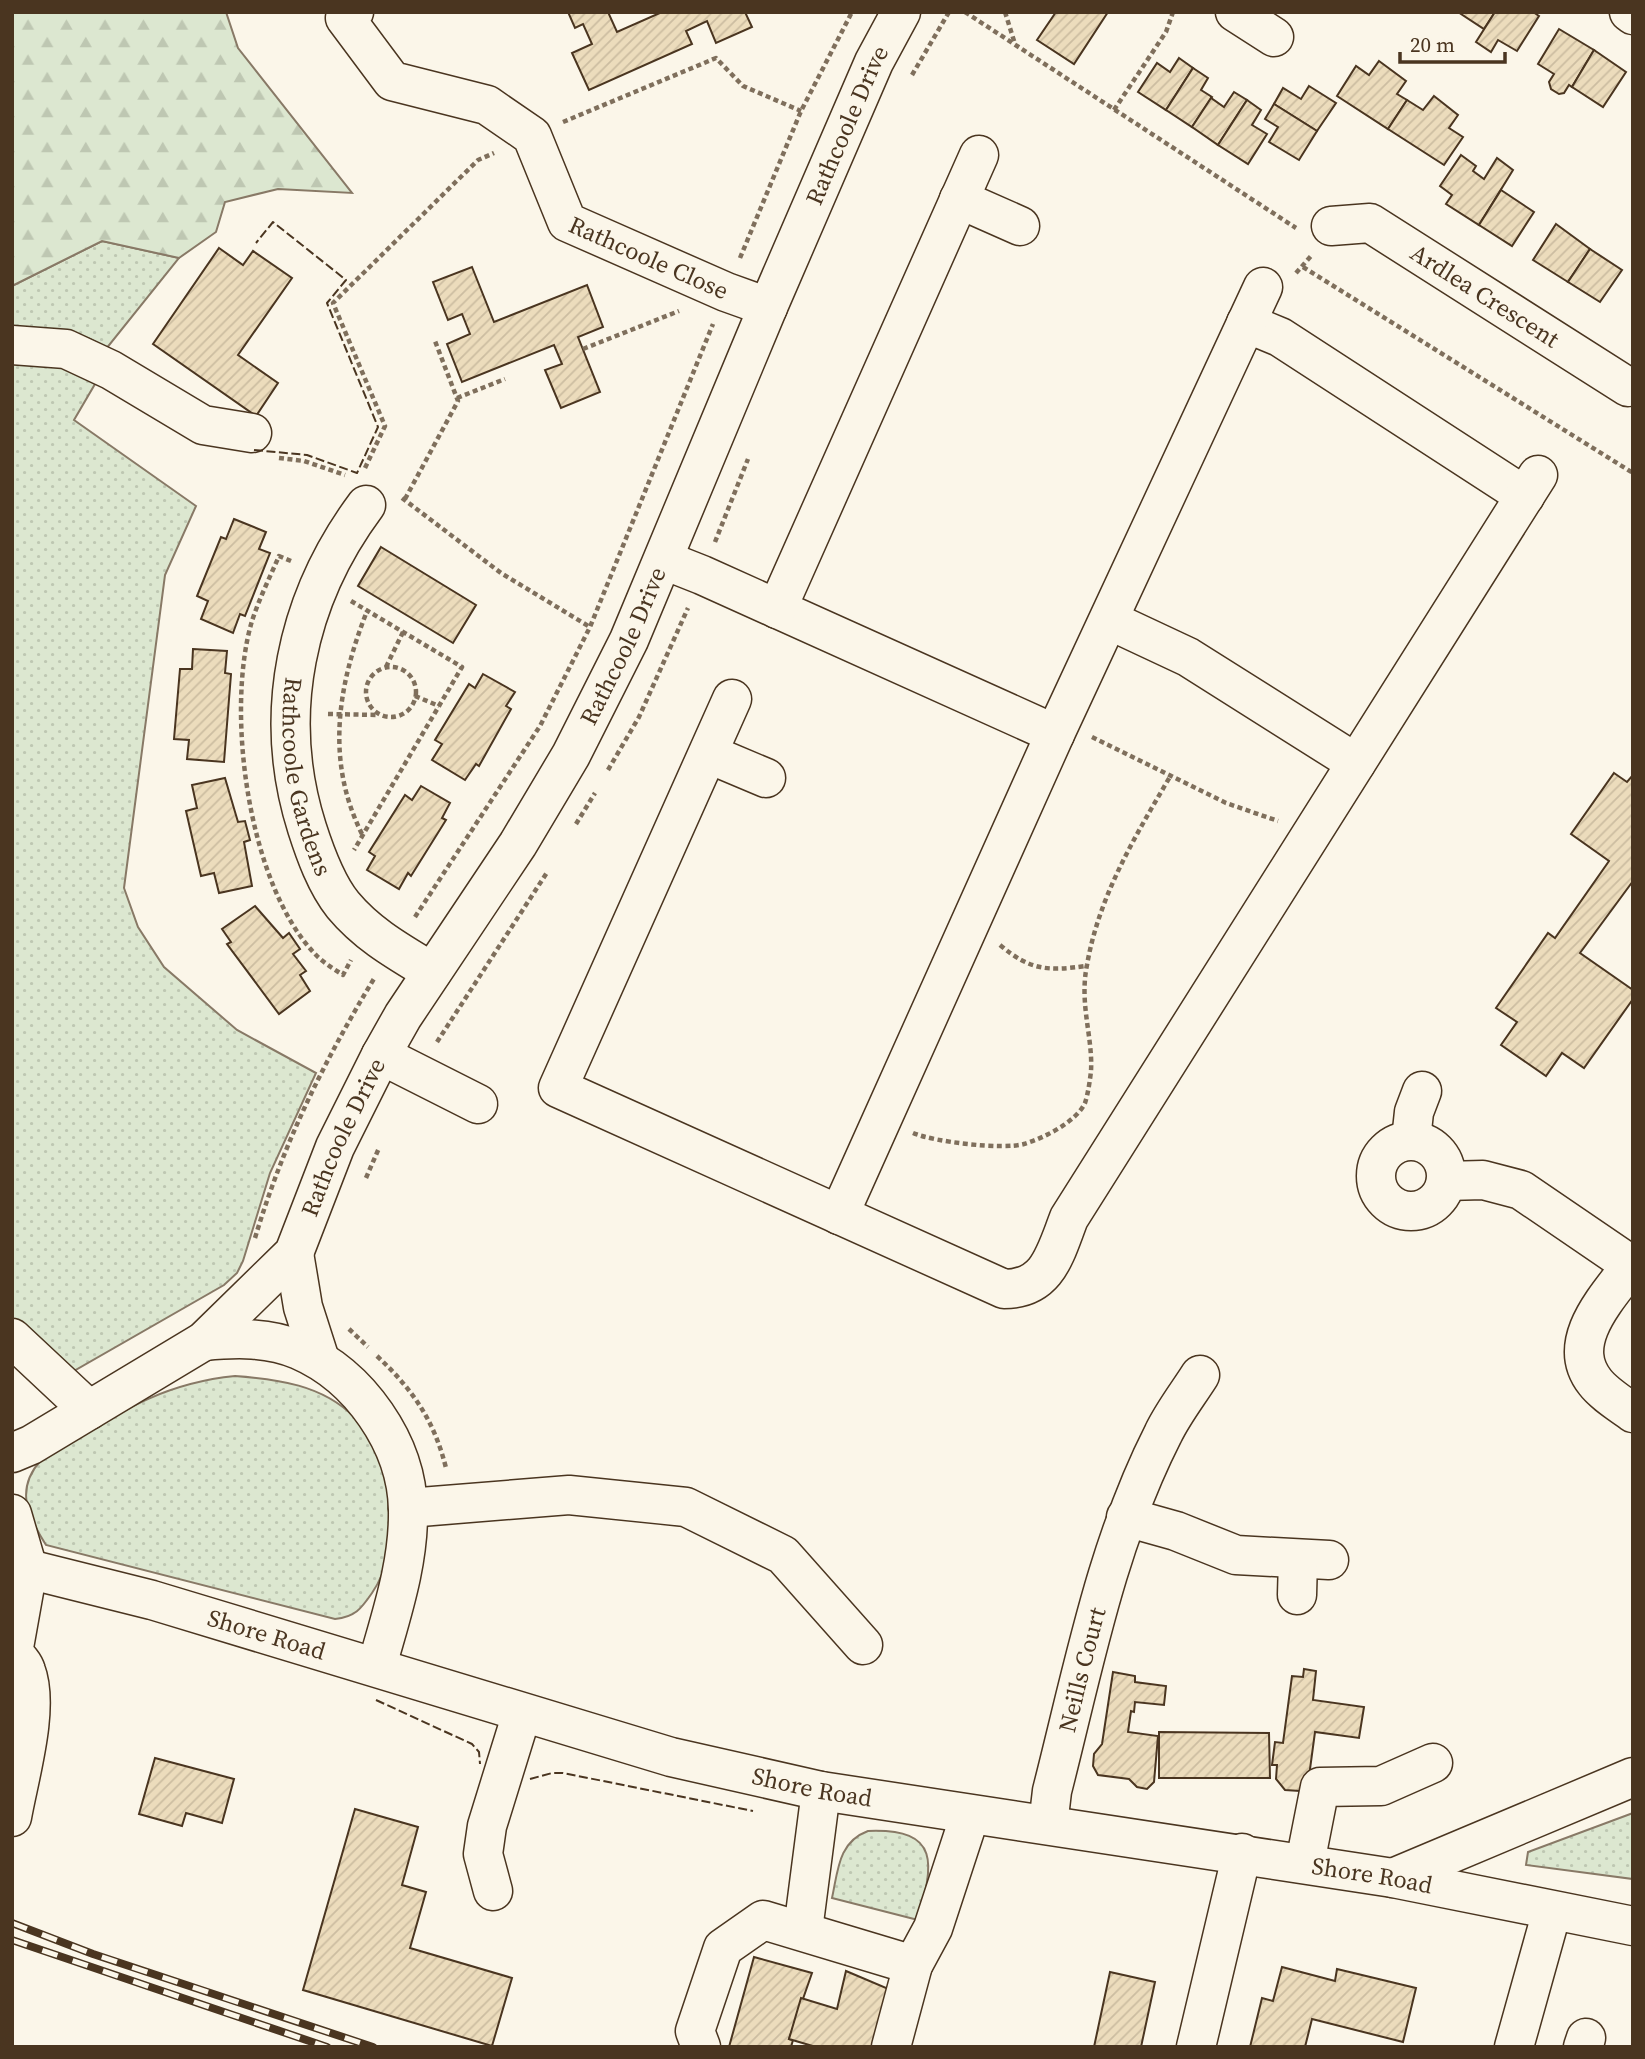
<svg xmlns="http://www.w3.org/2000/svg" width="1645" height="2059" viewBox="0 0 1645 2059" font-family="'Source Serif 4',serif">
<style>
.grass{fill:url(#grass-dots);stroke:#887966;stroke-width:2}
.forest{fill:url(#forest-firs);stroke:#887966;stroke-width:2}
.building{fill:url(#building-hatch);stroke:#4a3520;stroke-width:2}
.lines{fill:none;stroke-linecap:round;stroke-linejoin:round}
.minor-casing{stroke:#4a3520;stroke-width:41}
.major-casing{stroke:#4a3520;stroke-width:41}
.path{stroke:#7f6f5c;stroke-width:4.5;stroke-dasharray:5 3.5;stroke-linecap:butt}
.minor{stroke:#fbf6e9;stroke-width:38}
.major{stroke:#fbf6e9;stroke-width:38}
.rail-casing{stroke:#4a3520;stroke-width:8}
.rail{stroke:#fbf6e9;stroke-width:5;stroke-dasharray:16;stroke-linecap:butt}
.fence{stroke:#4a3520;stroke-width:2;stroke-dasharray:9 3.5;stroke-linecap:butt}
.labels{text-anchor:middle;stroke-width:5;stroke-linejoin:round;paint-order:stroke}
.street-label{font-size:24px;fill:#4a3520;stroke:#fbf6e9}
</style>
<defs>
<pattern id="grass-dots" width="8" height="8" patternUnits="userSpaceOnUse" patternTransform="scale(1.75)"><rect width="8" height="8" fill="#dce7d0"/><path d="M2 2h.1M6 6h.1" fill="none" stroke="#bec7b2" stroke-width="1.8" stroke-linecap="round"/></pattern>
<pattern id="forest-firs" width="22" height="20" patternUnits="userSpaceOnUse" patternTransform="scale(1.75)"><rect width="22" height="20" fill="#dce7d0"/><path d="M5 1l3.5 6h-7zM16 11l3.5 6h-7z" fill="#bec7b2"/></pattern>
<pattern id="building-hatch" width="6" height="6" patternUnits="userSpaceOnUse" patternTransform="scale(1.75)"><rect width="6" height="6" fill="#ecdcbc"/><path d="M-1 1l2-2M0 6l6-6M5 7l2-2" fill="none" stroke="#ccbda1"/></pattern>
</defs>
<rect width="100%" height="100%" fill="#fbf6e9"/>
<g class="grass">
<path d="M 102,241 L 179,258 L 106,349 C 83,328 42,331 12,329 L 12,286 Z"/>
<path d="M 12,361 L 67,368 L 95,384 L 74,420 L 196,506 L 165,575 L 124,888 L 138,927 L 164,967 L 237,1030 L 316,1073 L 270,1173 L 243,1261 L 237,1273 L 224,1285 L 72,1372 L 12,1320 Z"/>
<path d="M 235,1376 C 277,1379 323,1385 354,1417 C 393,1458 405,1546 372,1593 C 361,1609 355,1617 335,1619 L 46,1545 C 27,1515 15,1489 41,1460 C 109,1420 154,1384 235,1376 Z"/>
<path d="M 1633,1813 L 1633,1879 L 1526,1865 L 1528,1852 Z"/>
<path d="M 868,1831 C 942,1828 933,1865 918,1920 L 832,1898 C 838,1871 838,1842 868,1831 Z"/>
</g>
<path class="forest" d="M 12,12 L 226,12 L 238,48 L 352,193 L 278,189 L 225,202 L 216,232 L 179,258 L 102,241 L 12,286 Z"/>
<g class="building">
<path d="M 568,12 L 608,12 L 617,32 L 662,12 L 745,12 L 752,27 L 716,43 L 707,21 L 686,31 L 692,44 L 589,90 L 572,53 L 592,44 L 583,24 L 575,28 Z"/>
<path d="M 1056,12 L 1108,12 L 1074,64 L 1037,40 Z"/>
<path d="M 1458,12 L 1495,12 L 1484,29 Z"/>
<path d="M 1495,12 L 1533,12 L 1539,16 L 1517,51 L 1498,40 L 1491,52 L 1476,42 Z"/>
<path d="M 1559,29 L 1594,50 L 1572,87 L 1569,85 L 1564,93 L 1559,94 L 1551,89 L 1549,82 L 1554,74 L 1538,64 Z"/>
<path d="M 1594,50 L 1626,72 L 1603,107 L 1572,87 Z"/>
<path d="M 1179,58 L 1193,68 L 1166,110 L 1138,92 L 1157,63 L 1170,72 Z"/>
<path d="M 1379,61 L 1406,81 L 1397,94 L 1407,100 L 1388,129 L 1337,96 L 1356,66 L 1369,75 Z"/>
<path d="M 1193,68 L 1208,78 L 1201,90 L 1212,97 L 1192,127 L 1166,110 Z"/>
<path d="M 1309,86 L 1336,103 L 1317,131 L 1274,104 L 1283,88 L 1301,99 Z"/>
<path d="M 1234,92 L 1247,100 L 1218,145 L 1192,127 L 1211,98 L 1224,107 Z"/>
<path d="M 1434,96 L 1458,115 L 1449,128 L 1463,137 L 1444,165 L 1388,129 L 1407,100 L 1423,110 Z"/>
<path d="M 1247,100 L 1261,110 L 1252,125 L 1267,134 L 1248,164 L 1218,145 Z"/>
<path d="M 1274,104 L 1317,131 L 1299,160 L 1269,142 L 1278,127 L 1265,119 Z"/>
<path d="M 1461,155 L 1476,166 L 1473,171 L 1484,179 L 1497,158 L 1513,170 L 1479,225 L 1446,204 L 1452,195 L 1440,186 Z"/>
<path d="M 1501,190 L 1534,212 L 1512,246 L 1479,225 Z"/>
<path d="M 1556,224 L 1590,249 L 1568,282 L 1533,260 Z"/>
<path d="M 219,248 L 243,265 L 253,251 L 292,278 L 238,355 L 278,383 L 256,416 L 153,344 Z"/>
<path d="M 1590,249 L 1622,270 L 1600,302 L 1568,282 Z"/>
<path d="M 472,267 L 494,322 L 587,285 L 603,327 L 578,337 L 600,392 L 561,408 L 545,370 L 562,364 L 554,345 L 462,382 L 447,344 L 470,334 L 462,314 L 448,320 L 433,282 Z"/>
<path d="M 234,519 L 266,532 L 259,549 L 270,553 L 245,616 L 240,614 L 233,633 L 201,619 L 208,601 L 197,596 L 221,537 L 226,539 Z"/>
<path d="M 381,547 L 476,605 L 453,643 L 358,586 Z"/>
<path d="M 193,649 L 227,651 L 225,673 L 231,674 L 224,762 L 187,759 L 189,740 L 174,739 L 180,669 L 192,669 Z"/>
<path d="M 483,674 L 515,692 L 506,706 L 511,709 L 479,766 L 476,764 L 465,780 L 432,760 L 442,744 L 435,740 L 469,684 L 475,688 Z"/>
<path d="M 1614,773 L 1627,782 L 1633,775 L 1633,881 L 1580,953 L 1633,990 L 1633,999 L 1584,1068 L 1562,1053 L 1546,1076 L 1501,1045 L 1517,1022 L 1496,1008 L 1548,933 L 1555,938 L 1609,861 L 1571,834 Z"/>
<path d="M 225,778 L 238,822 L 245,821 L 250,840 L 244,842 L 252,886 L 219,893 L 214,873 L 201,876 L 186,811 L 197,808 L 192,785 Z"/>
<path d="M 421,786 L 450,803 L 442,818 L 446,820 L 411,876 L 408,873 L 399,889 L 367,870 L 375,856 L 369,852 L 405,795 L 412,800 Z"/>
<path d="M 255,906 L 283,938 L 289,933 L 300,949 L 293,954 L 306,971 L 300,975 L 310,991 L 279,1014 L 227,944 L 231,942 L 222,929 Z"/>
<path d="M 1304,1669 L 1316,1671 L 1313,1700 L 1364,1707 L 1359,1738 L 1315,1732 L 1308,1784 L 1300,1791 L 1285,1790 L 1276,1779 L 1277,1765 L 1272,1765 L 1275,1742 L 1283,1743 L 1292,1676 L 1303,1677 Z"/>
<path d="M 1113,1672 L 1135,1676 L 1135,1682 L 1166,1686 L 1164,1705 L 1135,1702 L 1134,1712 L 1131,1711 L 1128,1732 L 1158,1736 L 1154,1782 L 1147,1789 L 1137,1787 L 1129,1779 L 1098,1775 L 1093,1766 L 1094,1754 L 1102,1744 Z"/>
<path d="M 1159,1732 L 1269,1733 L 1270,1778 L 1159,1778 Z"/>
<path d="M 155,1758 L 234,1779 L 222,1823 L 186,1813 L 182,1826 L 139,1814 Z"/>
<path d="M 355,1809 L 418,1827 L 402,1885 L 426,1892 L 410,1948 L 512,1978 L 492,2046 L 303,1990 Z"/>
<path d="M 754,1957 L 812,1973 L 789,2039 L 793,2040 L 791,2047 L 729,2047 Z"/>
<path d="M 1282,1967 L 1335,1981 L 1337,1969 L 1416,1988 L 1403,2042 L 1312,2019 L 1305,2047 L 1250,2047 L 1262,1998 L 1273,2001 Z"/>
<path d="M 846,1971 L 891,1990 L 875,2047 L 816,2047 L 789,2039 L 801,1998 L 837,2009 Z"/>
<path d="M 1110,1972 L 1155,1982 L 1141,2047 L 1094,2047 Z"/>
</g>
<g class="lines">
<g class="minor-casing">
<g id="minor">
<path id="s1" d="M 354,12 L 345,18 L 392,81 L 487,105 L 532,136 L 567,222 L 726,292 L 768,307"/>
<path d="M 1235,12 L 1274,37"/>
<path d="M 1629,12 L 1633,15"/>
<path d="M 959,199 L 1020,226"/>
<path id="s2" d="M 1331,226 L 1370,223 L 1628,387 L 1633,386"/>
<path d="M 1246,323 L 1280,337 L 1525,496"/>
<path d="M 12,345 L 66,349 L 111,370 L 203,425 L 252,433"/>
<path id="s3" d="M 366,505 C 296,599 271,715 307,828 C 315,853 326,884 343,905 C 368,935 399,952 432,972"/>
<path d="M 664,560 L 702,575 L 1055,734"/>
<path d="M 777,609 L 979,155"/>
<path d="M 1109,620 L 1188,657 L 1356,763"/>
<path d="M 732,699 L 558,1088 L 1004,1289 C 1048,1289 1055,1254 1069,1218 L 1538,475"/>
<path d="M 709,754 L 766,778"/>
<path d="M 381,1055 L 478,1104"/>
<path d="M 1411,1140 L 1414,1112 L 1422,1091"/>
<circle cx="1411" cy="1176" r="35"/>
<path d="M 1446,1181 L 1483,1180 L 1521,1190 L 1631,1265"/>
<path d="M 839,1215 L 1055,734 L 1263,287"/>
<path d="M 294,1253 L 303,1307 L 320,1360"/>
<path d="M 1633,1263 C 1609,1296 1563,1341 1595,1382 C 1604,1394 1621,1404 1633,1413"/>
<path d="M 12,1338 L 89,1410"/>
<path d="M 204,1341 C 236,1338 269,1337 299,1350 C 359,1376 407,1443 408,1510 C 409,1564 391,1615 377,1666"/>
<path id="s4" d="M 12,1453 L 31,1445 L 204,1341 L 294,1253 L 335,1147 L 381,1055 L 403,1016 L 518,844 L 571,755 L 629,640 L 768,307 L 874,62 L 901,12"/>
<path d="M 408,1508 L 569,1495 L 686,1507 L 783,1555 L 863,1645"/>
<path d="M 12,1514 L 28,1569 L 13,1653 C 18,1658 24,1664 26,1671 C 40,1708 19,1777 12,1817"/>
<path d="M 1126,1517 L 1176,1531 L 1236,1555 L 1329,1560"/>
<path d="M 1297,1595 L 1298,1559"/>
<path id="s5" d="M 1048,1825 L 1052,1791 C 1083,1670 1106,1546 1163,1434 C 1173,1413 1188,1394 1200,1375"/>
<path d="M 1305,1863 L 1320,1787 L 1381,1786 L 1433,1763"/>
<path d="M 493,1891 L 483,1854 L 487,1826 L 522,1713"/>
<path d="M 803,1930 L 821,1791"/>
<path d="M 701,2047 L 695,2031 L 723,1948 L 763,1920 L 913,1965"/>
<path d="M 891,2047 L 913,1965 L 933,1928 L 970,1815"/>
<path d="M 1196,2047 L 1242,1853"/>
<path d="M 1514,2047 L 1552,1911"/>
<path d="M 1583,2047 L 1586,2038"/>
</g>
</g>
<g class="major-casing">
<g id="major">
<path id="s6" d="M 12,1565 L 152,1600 L 671,1757 L 821,1791 L 1393,1878 L 1633,1926"/>
<path d="M 1393,1878 L 1633,1777"/>
</g>
</g>
<g class="path">
<path d="M 965,12 L 1296,228"/>
<path d="M 1005,12 L 1015,44"/>
<path d="M 912,75 L 949,12"/>
<path d="M 1114,110 L 1166,32 L 1173,12"/>
<path d="M 563,122 L 716,58 L 743,86 L 801,111"/>
<path d="M 740,258 L 801,111 L 852,12"/>
<path d="M 1303,267 L 1633,473"/>
<path d="M 1296,273 L 1311,256"/>
<path d="M 583,349 L 679,311"/>
<path d="M 457,398 L 505,379"/>
<path d="M 279,458 L 304,461 L 345,475"/>
<path d="M 365,468 L 385,426 L 333,303 L 478,160 L 494,153"/>
<path d="M 402,498 L 501,573 L 590,627"/>
<path d="M 405,499 L 458,401 L 435,341"/>
<path d="M 715,542 L 748,459"/>
<path d="M 291,561 L 279,556 C 270,577 259,599 252,621 C 225,711 248,887 317,956 C 324,963 334,969 343,975 L 351,960"/>
<path d="M 351,601 L 462,667 L 354,850"/>
<path d="M 386,667 L 403,632"/>
<circle cx="391" cy="692" r="25"/>
<path d="M 415,696 L 439,706"/>
<path d="M 328,714 L 379,715"/>
<path d="M 1092,737 L 1226,803 L 1278,821"/>
<path d="M 608,770 L 639,717 L 688,608"/>
<path d="M 576,824 L 595,793"/>
<path d="M 362,834 C 325,760 338,685 367,611"/>
<path d="M 415,917 L 540,726 L 590,627 L 713,324"/>
<path d="M 1000,945 C 1031,971 1048,971 1086,966"/>
<path d="M 437,1042 L 548,871"/>
<path d="M 913,1133 C 934,1142 1003,1150 1024,1144 C 1044,1138 1076,1122 1085,1103 C 1088,1094 1090,1080 1091,1071 C 1093,1037 1079,1004 1087,965 C 1099,895 1136,835 1171,775"/>
<path d="M 366,1178 L 379,1148"/>
<path d="M 255,1238 C 284,1142 323,1063 375,977"/>
<path d="M 349,1329 L 368,1347"/>
<path d="M 377,1356 C 413,1390 434,1420 446,1468"/>
</g>
<use href="#minor" class="minor"/>
<use href="#major" class="major"/>
<g class="rail-casing">
<g id="rail">
<path d="M 12,1923 L 93,1954 L 373,2047"/>
<path d="M 12,1940 L 327,2047"/>
</g>
</g>
<use href="#rail" class="rail"/>
<g class="fence">
<path d="M 254,450 L 307,455 L 357,473 L 378,427 L 327,303 L 346,280 L 273,222 L 256,243"/>
<path d="M 376,1700 L 472,1744 L 479,1752 L 480,1764"/>
<path d="M 530,1779 L 552,1773 L 563,1773 L 753,1811"/>
</g>
</g>
<g class="labels">
<g class="street-label">
<text dy="8" stroke="none"><textPath href="#s4" startOffset="1608">Rathcoole Drive</textPath></text>
<text dy="8" stroke="none"><textPath href="#s1" startOffset="424">Rathcoole Close</textPath></text>
<text dy="8" stroke="none"><textPath href="#s2" startOffset="175">Ardlea Crescent</textPath></text>
<text dy="8" stroke="none"><textPath href="#s4" startOffset="1041">Rathcoole Drive</textPath></text>
<text dy="8" stroke="none"><textPath href="#s3" startOffset="290">Rathcoole Gardens</textPath></text>
<text dy="8" stroke="none"><textPath href="#s4" startOffset="474">Rathcoole Drive</textPath></text>
<text dy="8" stroke="none"><textPath href="#s6" startOffset="264">Shore Road</textPath></text>
<text dy="8" stroke="none"><textPath href="#s5" startOffset="159">Neills Court</textPath></text>
<text dy="8" stroke="none"><textPath href="#s6" startOffset="831">Shore Road</textPath></text>
<text dy="8" stroke="none"><textPath href="#s6" startOffset="1398">Shore Road</textPath></text>
</g>
</g>
<rect width="1645" height="2059" fill="none" stroke="#4a3520" stroke-width="28"/>
<path d="M1400 52v10h105v-10" fill="none" stroke="#4a3520" stroke-width="3.5"/>
<text x="1410" y="52" font-size="21" fill="#4a3520" stroke="#fbf6e9" stroke-width="5" paint-order="stroke">20 m</text>
</svg>
